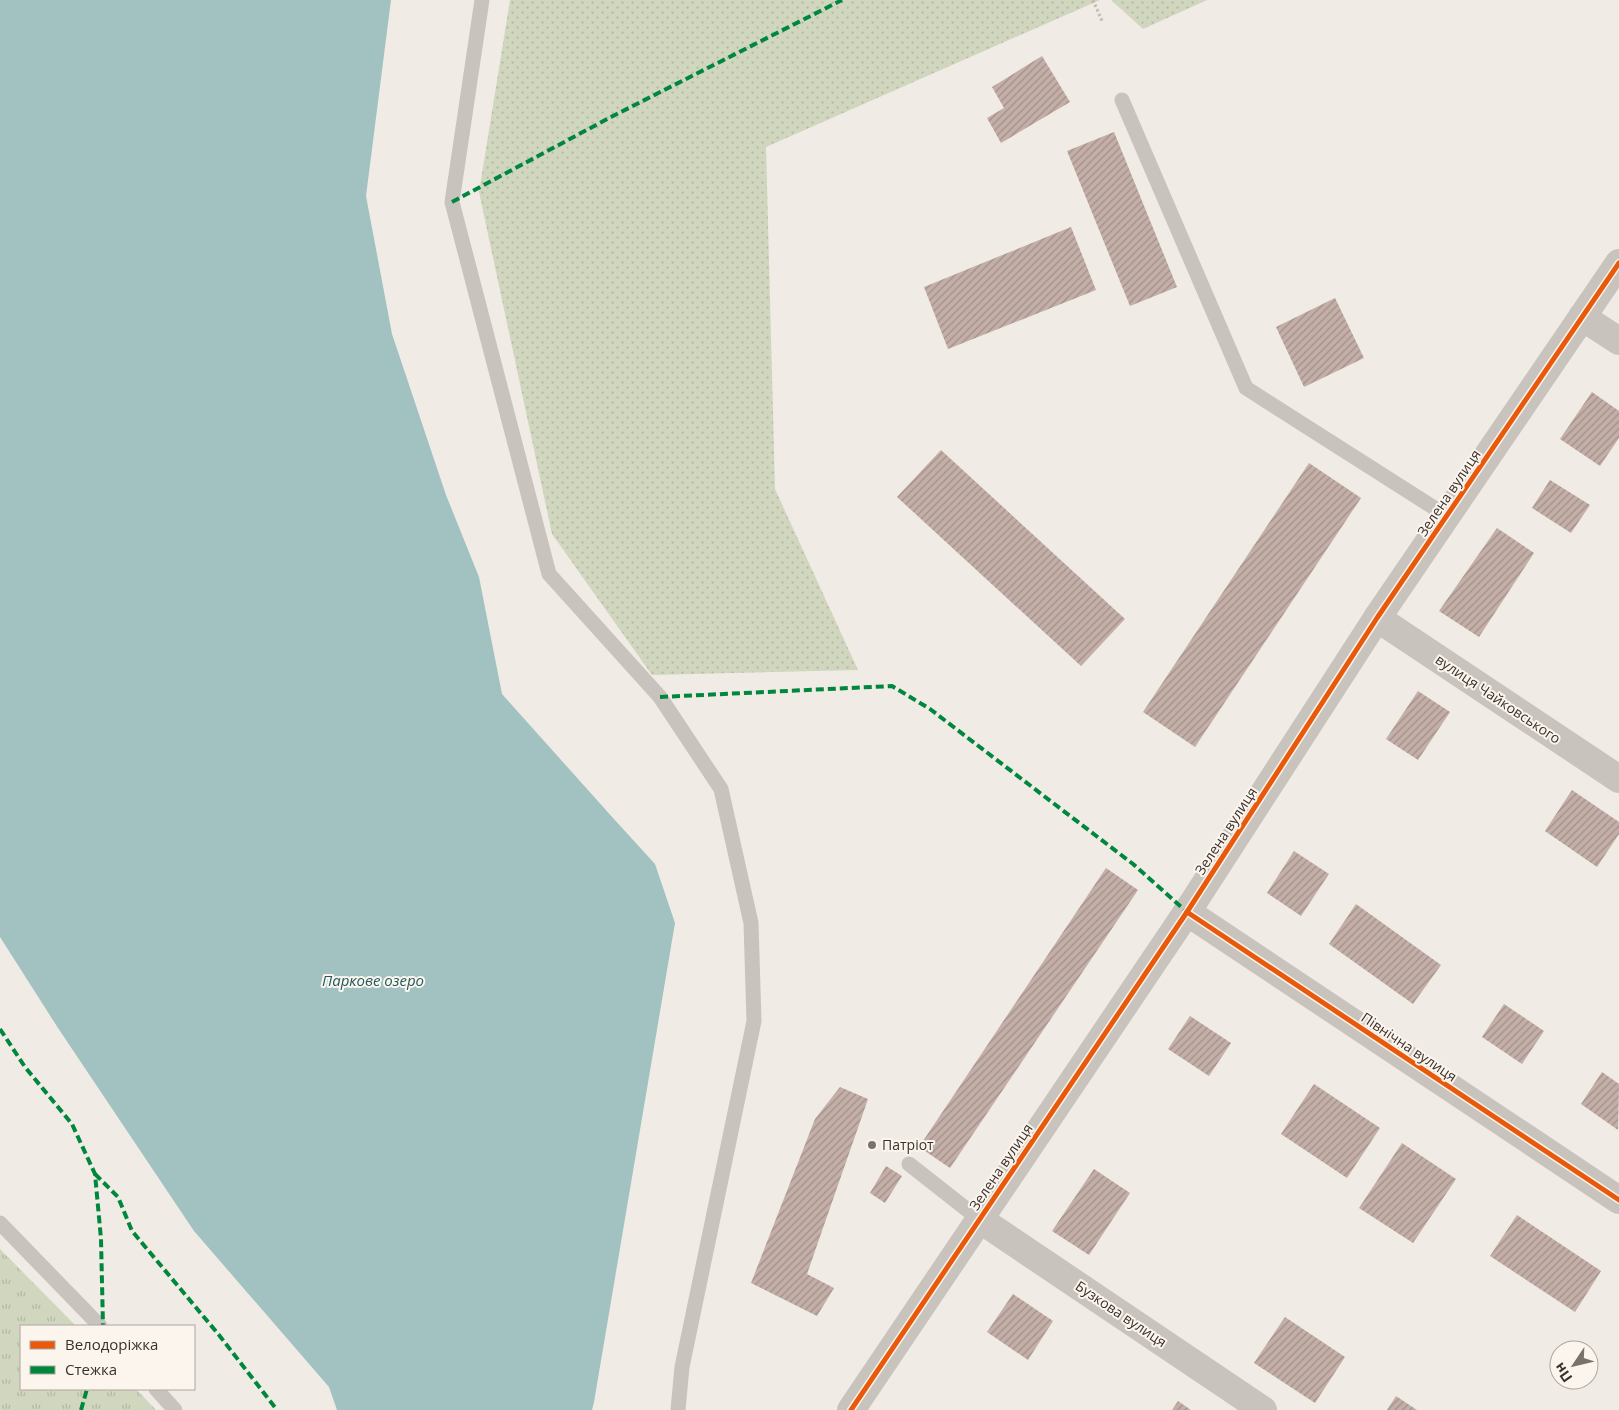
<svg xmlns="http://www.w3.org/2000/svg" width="1619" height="1410" viewBox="0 0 1619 1410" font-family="'Open Sans',sans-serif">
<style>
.grass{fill:url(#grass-tufts)}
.park{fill:url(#park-dots)}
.water{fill:#a1c2c1}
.building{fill:url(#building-hatch)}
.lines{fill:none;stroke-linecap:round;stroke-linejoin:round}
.path{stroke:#c2bbb6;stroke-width:3;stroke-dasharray:2.5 2.5;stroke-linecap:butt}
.lane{stroke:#c9c3be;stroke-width:15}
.street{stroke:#c9c3be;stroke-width:28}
.quiet{stroke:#00873e;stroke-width:4;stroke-dasharray:8 4;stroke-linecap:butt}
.cycleway-casing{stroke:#fbf5ee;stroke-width:8}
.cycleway{stroke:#e8590c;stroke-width:5}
.poi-dot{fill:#7a716c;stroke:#fbf5ee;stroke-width:2}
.labels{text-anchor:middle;stroke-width:4;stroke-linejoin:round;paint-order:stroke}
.street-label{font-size:14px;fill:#3b302b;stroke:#fbf5ee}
.poi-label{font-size:14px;fill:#3b302b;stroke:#fbf5ee;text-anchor:start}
.water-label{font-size:15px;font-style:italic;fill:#1f5a5e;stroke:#fbf5ee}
</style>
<defs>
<pattern id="grass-tufts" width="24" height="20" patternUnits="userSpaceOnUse" patternTransform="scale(1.25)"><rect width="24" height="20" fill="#d1d6bf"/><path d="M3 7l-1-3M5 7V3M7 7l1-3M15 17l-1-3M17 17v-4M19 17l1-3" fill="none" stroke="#b4b8a4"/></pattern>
<pattern id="park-dots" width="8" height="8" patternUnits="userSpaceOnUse" patternTransform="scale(1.25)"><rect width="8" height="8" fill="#d1d6bf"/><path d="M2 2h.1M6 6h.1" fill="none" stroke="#b4b8a4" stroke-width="1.8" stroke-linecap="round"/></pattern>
<pattern id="building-hatch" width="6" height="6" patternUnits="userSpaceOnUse" patternTransform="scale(1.25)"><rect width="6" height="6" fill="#c3afa7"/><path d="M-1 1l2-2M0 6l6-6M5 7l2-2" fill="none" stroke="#a08f88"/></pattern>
</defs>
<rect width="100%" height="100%" fill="#f0ebe5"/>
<path class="grass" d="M 0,1249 L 76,1326 L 21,1326 L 21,1389 L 136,1389 L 156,1410 L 0,1410 Z"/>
<g class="park">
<path d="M 510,0 L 1100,0 L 766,147 L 775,489 L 858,670 L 652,675 L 552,534 L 479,192 Z"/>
<path d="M 1111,0 L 1207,0 L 1143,29 Z"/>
</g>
<path class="water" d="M 0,0 L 391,0 L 366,196 L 392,334 L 446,495 L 479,577 L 502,694 L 613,818 L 655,864 L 675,923 L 594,1402 L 592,1410 L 337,1410 L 329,1387 L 194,1231 L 58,1028 L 0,937 Z"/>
<g class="building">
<path d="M 1042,56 L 1070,102 L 1001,143 L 987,118 L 1004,108 L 992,87 Z"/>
<path d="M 1114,132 L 1177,287 L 1130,306 L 1067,151 Z"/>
<path d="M 1071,227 L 1096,290 L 948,349 L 924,287 Z"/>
<path d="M 1335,298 L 1364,358 L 1304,387 L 1276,327 Z"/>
<path d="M 1592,392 L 1619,411 L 1619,438 L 1600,466 L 1560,439 Z"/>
<path d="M 941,450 L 1125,619 L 1081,666 L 897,497 Z"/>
<path d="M 1309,463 L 1361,498 L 1195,747 L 1143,712 Z"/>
<path d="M 1550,480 L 1590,505 L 1571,533 L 1532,508 Z"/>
<path d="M 1497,528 L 1534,553 L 1479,637 L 1439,611 Z"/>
<path d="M 1418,691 L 1450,712 L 1418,760 L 1386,739 Z"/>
<path d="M 1572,790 L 1619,822 L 1619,834 L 1597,867 L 1545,831 Z"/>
<path d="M 1294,851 L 1329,874 L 1301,916 L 1267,893 Z"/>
<path d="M 1106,868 L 1138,890 L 950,1168 L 919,1147 Z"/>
<path d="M 1356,904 L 1441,965 L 1413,1004 L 1329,944 Z"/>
<path d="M 1504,1004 L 1544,1031 L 1522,1064 L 1482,1037 Z"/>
<path d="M 1190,1016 L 1231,1043 L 1209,1076 L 1168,1049 Z"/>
<path d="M 1602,1072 L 1619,1084 L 1618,1130 L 1581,1104 Z"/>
<path d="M 1314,1084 L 1380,1128 L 1347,1178 L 1281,1134 Z"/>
<path d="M 840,1087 L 868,1099 L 807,1274 L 834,1288 L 817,1316 L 751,1283 L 815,1119 Z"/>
<path d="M 1402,1143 L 1456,1179 L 1413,1243 L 1359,1208 Z"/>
<path d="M 886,1166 L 902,1176 L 885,1203 L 870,1193 Z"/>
<path d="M 1094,1169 L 1130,1193 L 1089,1255 L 1052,1231 Z"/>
<path d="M 1517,1215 L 1601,1271 L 1575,1312 L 1490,1256 Z"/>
<path d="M 1013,1294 L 1053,1321 L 1028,1360 L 987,1332 Z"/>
<path d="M 1285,1317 L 1345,1357 L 1315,1403 L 1254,1363 Z"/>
<path d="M 1396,1396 L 1417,1410 L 1387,1410 Z"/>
<path d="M 1178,1401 L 1191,1410 L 1172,1410 Z"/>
</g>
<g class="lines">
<path class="path" d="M 1093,0 L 1102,21"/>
<g class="lane">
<path d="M 482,0 L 452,202 L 549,574 L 660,697 L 721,789 L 751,923 L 754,1021 L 682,1367 L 678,1410"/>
<path d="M 1122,100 L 1246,388 L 1447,516"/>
<path d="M 909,1164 L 979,1219"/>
<path d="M 0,1223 L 100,1326"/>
<path d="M 156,1389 L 175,1410"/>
</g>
<g class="street">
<path d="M 1582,317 L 1619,341"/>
<path d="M 1377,618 L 1619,779"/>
<path d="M 1187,912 L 1619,1200"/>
<path d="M 979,1219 L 1263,1410"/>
<path d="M 851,1410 L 1187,912 L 1377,618 L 1619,263"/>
</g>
<g class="quiet">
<path d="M 452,202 L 611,117 L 842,0"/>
<path d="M 660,697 L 892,686 L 930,709 L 1133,864 L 1187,912"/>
<path d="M 0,1029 L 25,1067 L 72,1124 L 95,1174 L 101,1239 L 103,1326"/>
<path d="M 95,1174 L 118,1197 L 132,1231 L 219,1335 L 277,1410"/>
<path d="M 81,1410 L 87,1389"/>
</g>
<g class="cycleway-casing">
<g id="cycleway">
<path d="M 1187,912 L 1619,1200"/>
<path d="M 851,1410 L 1187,912 L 1377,618 L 1619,263"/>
</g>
</g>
<use href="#cycleway" class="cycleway"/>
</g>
<circle class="poi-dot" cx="872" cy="1145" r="5"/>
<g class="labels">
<g class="street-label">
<text transform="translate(1449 493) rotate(-56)" y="5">Зелена вулиця</text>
<text transform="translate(1498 699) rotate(34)" y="5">вулиця Чайковського</text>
<text transform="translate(1226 831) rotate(-57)" y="5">Зелена вулиця</text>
<text transform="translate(1409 1047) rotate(34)" y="5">Північна вулиця</text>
<text transform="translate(1001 1167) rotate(-56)" y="5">Зелена вулиця</text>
<text transform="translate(1121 1314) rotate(34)" y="5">Бузкова вулиця</text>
</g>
<g class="poi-label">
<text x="882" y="1150">Патріот</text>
</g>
<g class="water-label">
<text x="373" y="986">Паркове озеро</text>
</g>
</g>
<rect x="20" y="1325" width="175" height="65" fill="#fbf5ee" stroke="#aea6a0"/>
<rect x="30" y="1341" width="25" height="8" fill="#e8590c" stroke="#aea6a0"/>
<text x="65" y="1350" font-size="15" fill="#3b302b">Велодоріжка</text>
<rect x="30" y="1366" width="25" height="8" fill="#00873e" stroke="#aea6a0"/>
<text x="65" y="1375" font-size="15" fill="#3b302b">Стежка</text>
<g transform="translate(1574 1365) rotate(235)"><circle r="24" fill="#fbf5ee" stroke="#aea6a0"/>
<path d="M0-4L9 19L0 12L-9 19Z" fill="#7a716c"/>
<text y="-8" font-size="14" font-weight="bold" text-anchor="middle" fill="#3b302b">Пн</text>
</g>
</svg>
